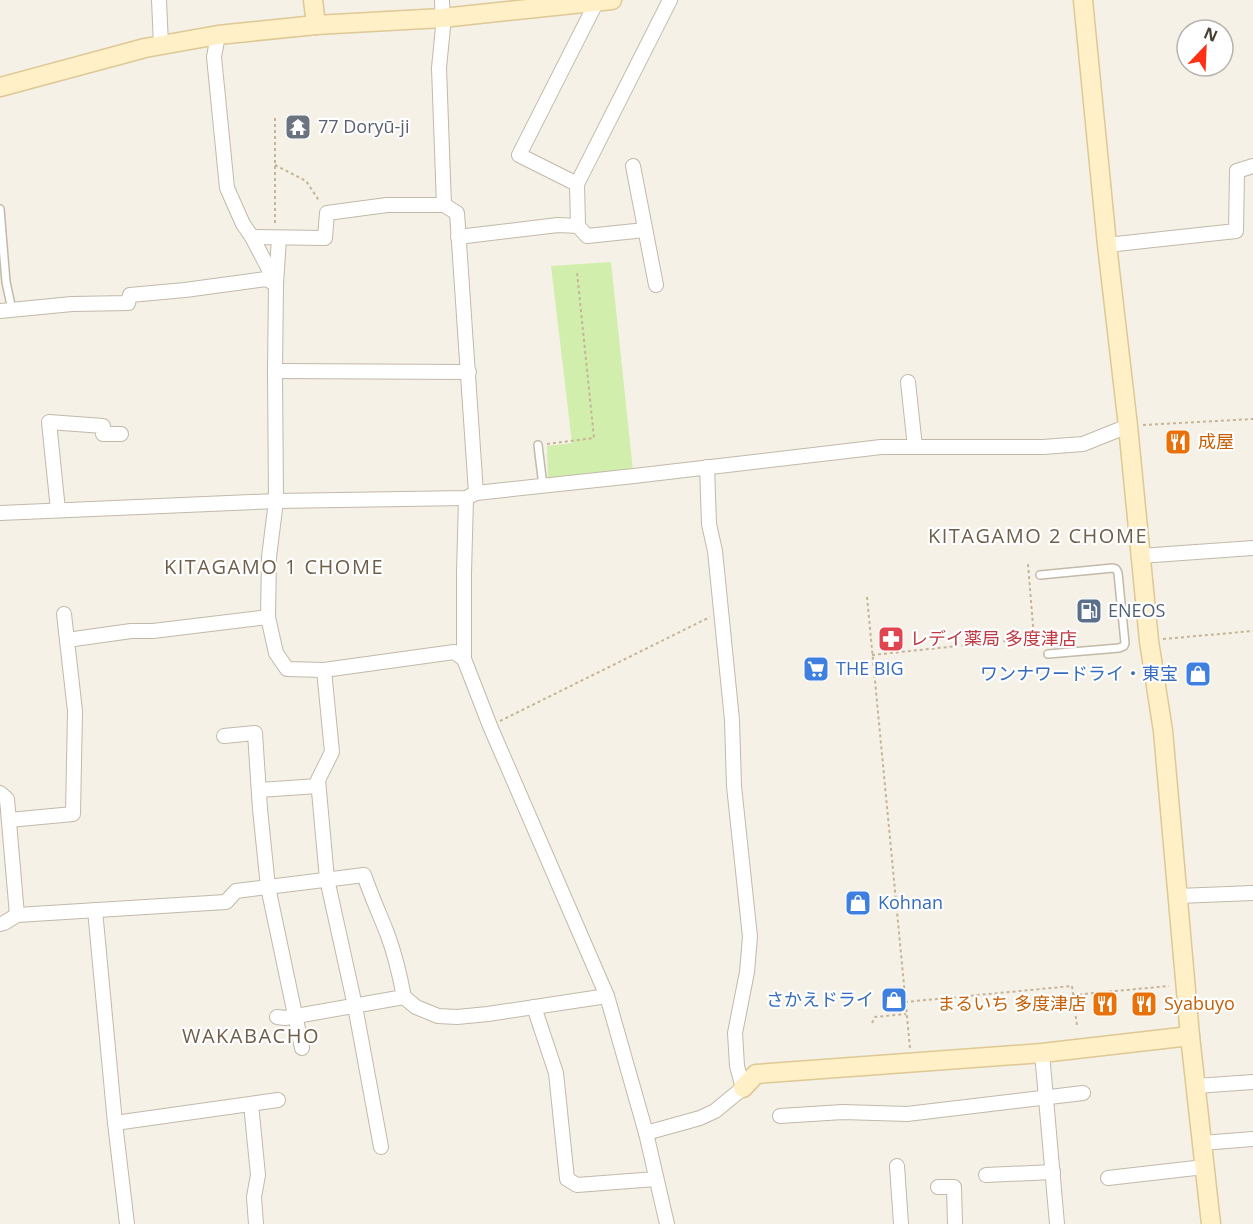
<svg xmlns="http://www.w3.org/2000/svg" width="1253" height="1224" viewBox="0 0 1253 1224" font-family="'Open Sans','Noto Sans JP',sans-serif">
<style>
.green{fill:#d2eeac}
.lines{fill:none;stroke-linecap:round;stroke-linejoin:round}
.lane-casing{stroke:#c2b9a9;stroke-width:10}
.street-casing{stroke:#c2b9a9;stroke-width:16}
.secondary-casing{stroke:#dec894;stroke-width:21}
.path{stroke:#c6b498;stroke-width:2;stroke-dasharray:3 3;stroke-linecap:butt}
.lane{stroke:#fff;stroke-width:7}
.street{stroke:#fff;stroke-width:14}
.secondary{stroke:#fff0c8;stroke-width:18}
.labels{text-anchor:middle;stroke-width:4.5;stroke-linejoin:round;paint-order:stroke}
.worship-label{font-size:18px;fill:#5b616d;stroke:#fff;text-anchor:start}
.food-label{font-size:18px;fill:#c56008;stroke:#fff;text-anchor:start}
.service-label{font-size:18px;fill:#4e5e75;stroke:#fff;text-anchor:start}
.health-label{font-size:18px;fill:#be3a42;stroke:#fff;text-anchor:start}
.shop-label{font-size:18px;fill:#366cbe;stroke:#fff;text-anchor:start}
.neighbourhood-label{font-size:20px;letter-spacing:1.5px;fill:#6e5f4b;stroke:#fff}
</style>
<rect width="100%" height="100%" fill="#f5f1e7"/>
<path class="green" d="M 611,262 L 633,471 L 548,480 L 547,446 L 572,443 L 551,266 Z"/>
<g class="lines">
<g class="lane-casing">
<g id="lane">
<path d="M 0,209 L 6,282 L 12,310"/>
<path d="M 538,445 L 543,486"/>
<path d="M 1040,575 L 1113,568 L 1116,569 L 1118,573 L 1125,643 L 1124,646 L 1119,648 L 1048,654"/>
</g>
</g>
<g class="street-casing">
<g id="street">
<path d="M 159,0 L 161,45"/>
<path d="M 442,0 L 443,27 L 439,68 L 444,205"/>
<path d="M 218,35 L 214,57 L 227,188 L 243,224 L 252,237 L 275,281"/>
<path d="M 633,166 L 656,285"/>
<path d="M 577,184 L 519,155 L 597,1"/>
<path d="M 578,226 L 577,184 L 670,0"/>
<path d="M 252,237 L 325,238 L 327,213 L 387,205 L 444,205 L 457,213 L 476,493"/>
<path d="M 458,237 L 558,225 L 578,226 L 587,236 L 645,230"/>
<path d="M 279,238 L 276,284 L 275,371 L 276,501 L 269,557 L 268,617 L 276,653 L 287,669 L 324,670 L 454,652 L 464,659"/>
<path d="M 1107,245 L 1236,231 L 1237,171 L 1253,166"/>
<path d="M 0,311 L 72,304 L 128,303 L 130,295 L 185,290 L 266,279 L 276,284"/>
<path d="M 275,371 L 469,372"/>
<path d="M 908,382 L 915,447"/>
<path d="M 466,498 L 464,573 L 464,659 L 490,726 L 607,996 L 646,1133 L 667,1224"/>
<path d="M 58,510 L 49,422 L 103,426 L 103,434 L 121,434"/>
<path d="M 0,513 L 276,501 L 466,498 L 476,493 L 634,476 L 881,447 L 1043,447 L 1083,444 L 1128,426"/>
<path d="M 1140,556 L 1253,548"/>
<path d="M 67,640 L 131,631 L 153,631 L 268,617"/>
<path d="M 324,670 L 332,752 L 318,780 L 327,879 L 355,1006 L 381,1147"/>
<path d="M 224,736 L 255,733 L 260,809 L 268,887 L 302,1048"/>
<path d="M 259,790 L 318,786"/>
<path d="M 0,793 L 7,799 L 17,915"/>
<path d="M 9,820 L 73,814 L 75,711 L 64,614"/>
<path d="M 1178,896 L 1253,893"/>
<path d="M 95,910 L 115,1123 L 127,1224"/>
<path d="M 0,924 L 4,923 L 17,915 L 226,902 L 236,891 L 364,875 C 371,895 379,913 387,933 C 395,954 400,976 404,997"/>
<path d="M 534,1007 L 556,1073 L 567,1179 L 577,1185 L 656,1179"/>
<path d="M 277,1017 L 285,1018 L 404,997 L 416,1007 L 438,1016 L 457,1017 L 488,1014 L 607,996"/>
<path d="M 1042,1053 L 1057,1224"/>
<path d="M 1196,1086 L 1253,1082"/>
<path d="M 251,1104 L 258,1175 L 254,1197 L 256,1224"/>
<path d="M 780,1116 L 843,1112 L 907,1114 L 1083,1093"/>
<path d="M 115,1123 L 278,1100"/>
<path d="M 646,1133 L 700,1118 L 715,1111 L 743,1088 L 737,1066 L 735,1033 L 747,972 L 750,937 L 734,786 L 732,720 L 715,551 L 709,524 L 707,467"/>
<path d="M 1202,1143 L 1253,1139"/>
<path d="M 897,1166 L 901,1224"/>
<path d="M 986,1175 L 1053,1172"/>
<path d="M 1108,1178 L 1204,1167"/>
<path d="M 938,1187 L 954,1187 L 955,1224"/>
</g>
</g>
<g class="secondary-casing">
<g id="secondary">
<path d="M 313,0 L 316,25"/>
<path d="M 1083,0 L 1107,245 L 1128,426 L 1149,641 L 1163,731 L 1190,1036 L 1211,1224"/>
<path d="M 0,87 L 145,48 L 218,35 L 316,25 L 442,18 L 612,0"/>
<path d="M 743,1088 L 756,1074 L 1042,1053 L 1190,1036"/>
</g>
</g>
<g class="path">
<path d="M 275,118 L 275,224"/>
<path d="M 275,165 L 306,181 L 320,202"/>
<path d="M 1143,425 L 1253,419"/>
<path d="M 547,444 L 594,438 L 577,272"/>
<path d="M 867,597 L 910,1048"/>
<path d="M 1163,639 L 1253,631"/>
<path d="M 872,655 L 1034,638 L 1028,564"/>
<path d="M 500,721 L 710,617"/>
<path d="M 1073,995 L 1169,986"/>
<path d="M 905,1002 L 1072,986 L 1077,1026"/>
<path d="M 872,1023 L 875,1017 L 906,1014"/>
</g>
<use href="#lane" class="lane"/>
<use href="#street" class="street"/>
<use href="#secondary" class="secondary"/>
</g>
<defs>
<g id="temple-square" transform="scale(1.35)"><rect x="-9" y="-9" width="18" height="18" rx="4" fill="#6b7280" stroke="#fff"/><path d="M0-6L5-2H3V0L6.5 2.5H4V6H1.5V3h-3V6H-4V2.5H-6.5L-3 0V-2H-5Z" fill="#fff"/></g>
<g id="restaurant-square" transform="scale(1.35)"><rect x="-9" y="-9" width="18" height="18" rx="4" fill="#e8710a" stroke="#fff"/><path d="M-5-6h1v4h1v-4h1v4h1v-4h1v5L-1.5 .5V6h-2V.5L-5-1ZM5-6V6H3V1.5H1.5Q1.5-4 5-6Z" fill="#fff"/></g>
<g id="fuel-square" transform="scale(1.35)"><rect x="-9" y="-9" width="18" height="18" rx="4" fill="#5c6f8a" stroke="#fff"/><path d="M-5.5-6h7V0h2V4h1.3V-2.5L3-4.5l.8-.8L6-3V5H2.5V1h-1V6h-7ZM-4.2-4.7v3.2H.2V-4.7Z" fill="#fff"/></g>
<g id="pharmacy-square" transform="scale(1.35)"><rect x="-9" y="-9" width="18" height="18" rx="4" fill="#e0444e" stroke="#fff"/><path d="M-2-6h4v4h4v4h-4v4h-4v-4h-4v-4h4Z" fill="#fff"/></g>
<g id="supermarket-square" transform="scale(1.35)"><rect x="-9" y="-9" width="18" height="18" rx="4" fill="#3f7fe0" stroke="#fff"/><path d="M-6-5.5h2.5l.6 2H6L4.5 2H-2.5L-4.4-4H-6ZM-1.5 3.2a1.3 1.3 0 1 0 .1 0ZM3 3.2a1.3 1.3 0 1 0 .1 0Z" fill="#fff"/></g>
<g id="shop-square" transform="scale(1.35)"><rect x="-9" y="-9" width="18" height="18" rx="4" fill="#3f7fe0" stroke="#fff"/><path d="M-5-2.5h2.3a2.7 3.5 0 0 1 5.4 0H5L5.5 6h-11ZM-1.5-2.5h3a1.5 2.3 0 0 0-3 0Z" fill="#fff"/></g>
</defs>
<g fill-rule="evenodd">
<use href="#temple-square" x="298" y="127"/>
<use href="#restaurant-square" x="1178" y="442"/>
<use href="#fuel-square" x="1089" y="611"/>
<use href="#pharmacy-square" x="891" y="639"/>
<use href="#supermarket-square" x="816" y="669"/>
<use href="#shop-square" x="1198" y="674"/>
<use href="#shop-square" x="858" y="903"/>
<use href="#shop-square" x="894" y="1000"/>
<use href="#restaurant-square" x="1105" y="1004"/>
<use href="#restaurant-square" x="1144" y="1004"/>
</g>
<g class="labels">
<g class="worship-label">
<text x="318" y="133">77 Doryū-ji</text>
</g>
<g class="food-label">
<text x="1198" y="448">成屋</text>
<text x="1086" y="1010" text-anchor="end">まるいち 多度津店</text>
<text x="1164" y="1010">Syabuyo</text>
</g>
<g class="service-label">
<text x="1108" y="617">ENEOS</text>
</g>
<g class="health-label">
<text x="910" y="645">レデイ薬局 多度津店</text>
</g>
<g class="shop-label">
<text x="836" y="675">THE BIG</text>
<text x="1178" y="680" text-anchor="end">ワンナワードライ・東宝</text>
<text x="878" y="909">Kohnan</text>
<text x="874" y="1006" text-anchor="end">さかえドライ</text>
</g>
<g class="neighbourhood-label">
<text x="1038" y="543">KITAGAMO 2 CHOME</text>
<text x="274" y="574">KITAGAMO 1 CHOME</text>
<text x="251" y="1043">WAKABACHO</text>
</g>
</g>
<g transform="translate(1205 48) rotate(23)"><circle r="28" fill="#ffffff" stroke="#b7b3ae" stroke-width="1.5"/>
<path d="M0-4.5L10 22L0 15L-10 22Z" fill="#ff3115"/>
<text y="-9" font-size="16" font-weight="bold" text-anchor="middle" fill="#4a4135">N</text>
</g>
</svg>
